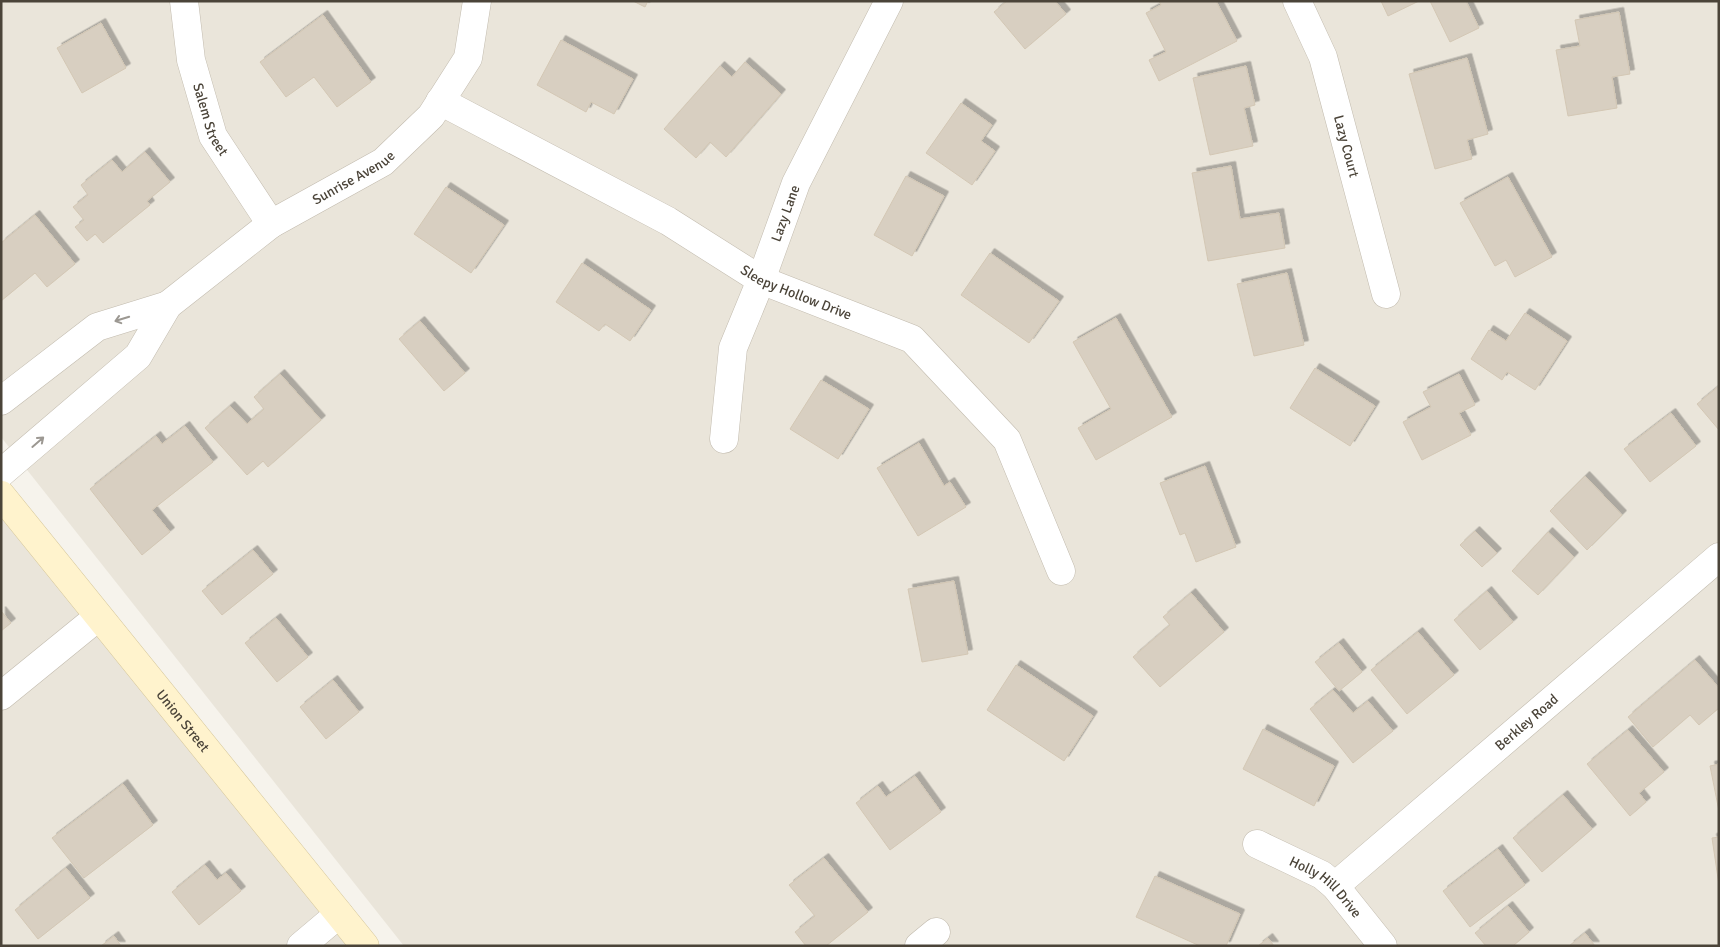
<svg xmlns="http://www.w3.org/2000/svg" width="1720" height="947" viewBox="0 0 1720 947" font-family="Signika,sans-serif">
<style>
.residential{fill:#eae5da}
.building{fill:#d8cfc1;stroke:#d3c7b4;filter:url(#shadow)}
.lines{fill:none;stroke-linecap:round;stroke-linejoin:round}
.minor-casing{stroke:#c2bbae;stroke-width:29}
.secondary-casing{stroke:#d6c79b;stroke-width:29}
.minor{stroke:#fff;stroke-width:28}
.secondary{stroke:#fff3cd;stroke-width:28}
.oneway{stroke:#9c9892}
.labels{text-anchor:middle;stroke-width:5;stroke-linejoin:round;paint-order:stroke}
.street-label{font-size:14px;fill:#4b4439;stroke:#fff}
</style>
<defs>
<filter id="shadow"><feDropShadow dx="4.5" dy="-4.5" stdDeviation="0" flood-color="#0004"/></filter>
</defs>
<rect width="100%" height="100%" fill="#f6f3ec"/>
<g class="residential">
<path d="M 1,1 L 1719,1 L 1719,946 L 404,946 L 1,437 Z"/>
<path d="M 1,495 L 365,946 L 1,946 Z"/>
</g>
<g class="building">
<path d="M 633,1 L 648,1 L 645,7 Z"/>
<path d="M 1007,1 L 1055,1 L 1066,14 L 1025,49 L 994,12 Z"/>
<path d="M 1159,1 L 1216,1 L 1237,41 L 1159,81 L 1149,60 L 1166,52 L 1146,13 L 1161,5 Z"/>
<path d="M 1381,1 L 1419,1 L 1388,16 Z"/>
<path d="M 1430,1 L 1466,1 L 1479,28 L 1450,42 Z"/>
<path d="M 1619,12 L 1630,74 L 1612,77 L 1617,108 L 1568,116 L 1556,50 L 1580,46 L 1575,20 Z"/>
<path d="M 323,15 L 371,82 L 337,107 L 314,77 L 286,97 L 260,62 Z"/>
<path d="M 101,23 L 126,68 L 82,93 L 57,48 Z"/>
<path d="M 561,40 L 633,79 L 614,114 L 591,102 L 586,112 L 537,85 Z"/>
<path d="M 1467,58 L 1488,134 L 1467,140 L 1472,159 L 1435,169 L 1409,74 Z"/>
<path d="M 745,62 L 781,94 L 726,157 L 710,142 L 696,158 L 664,129 L 720,66 L 732,77 Z"/>
<path d="M 1246,66 L 1255,105 L 1244,108 L 1253,146 L 1210,155 L 1193,78 Z"/>
<path d="M 961,103 L 992,125 L 981,141 L 995,151 L 972,185 L 926,153 Z"/>
<path d="M 145,152 L 170,182 L 147,201 L 150,205 L 103,243 L 95,234 L 87,241 L 75,227 L 84,220 L 73,207 L 88,195 L 81,185 L 112,160 L 122,172 Z"/>
<path d="M 1231,166 L 1240,219 L 1279,213 L 1285,248 L 1208,261 L 1192,173 Z"/>
<path d="M 906,176 L 944,196 L 912,256 L 874,235 Z"/>
<path d="M 1508,177 L 1552,257 L 1515,277 L 1506,260 L 1495,266 L 1460,203 Z"/>
<path d="M 446,187 L 504,225 L 471,273 L 414,234 Z"/>
<path d="M 35,215 L 75,264 L 47,287 L 35,273 L 1,301 L 1,243 Z"/>
<path d="M 990,253 L 1059,301 L 1029,343 L 961,295 Z"/>
<path d="M 582,263 L 651,310 L 630,341 L 605,324 L 599,331 L 556,302 Z"/>
<path d="M 1287,273 L 1304,345 L 1254,356 L 1237,284 Z"/>
<path d="M 1525,313 L 1567,341 L 1535,390 L 1507,372 L 1502,380 L 1471,359 L 1489,330 L 1506,341 Z"/>
<path d="M 1116,318 L 1172,417 L 1096,460 L 1078,428 L 1111,409 L 1073,342 Z"/>
<path d="M 420,321 L 465,373 L 444,391 L 399,339 Z"/>
<path d="M 1315,368 L 1375,406 L 1350,446 L 1290,408 Z"/>
<path d="M 280,374 L 321,420 L 268,467 L 263,461 L 247,475 L 205,428 L 230,406 L 247,424 L 264,409 L 254,397 Z"/>
<path d="M 1459,374 L 1475,405 L 1459,413 L 1471,435 L 1422,460 L 1403,422 L 1431,407 L 1423,392 Z"/>
<path d="M 821,380 L 869,409 L 838,459 L 790,429 Z"/>
<path d="M 1719,386 L 1719,430 L 1697,404 Z"/>
<path d="M 1671,413 L 1696,446 L 1650,482 L 1624,449 Z"/>
<path d="M 185,426 L 213,462 L 152,510 L 170,532 L 142,555 L 90,489 L 156,436 L 162,444 Z"/>
<path d="M 919,443 L 944,486 L 950,482 L 966,507 L 918,536 L 877,468 Z"/>
<path d="M 1205,466 L 1236,547 L 1196,562 L 1185,533 L 1180,535 L 1160,483 Z"/>
<path d="M 1585,476 L 1622,515 L 1587,550 L 1550,511 Z"/>
<path d="M 1475,531 L 1497,553 L 1482,567 L 1460,545 Z"/>
<path d="M 1548,532 L 1574,557 L 1538,595 L 1512,571 Z"/>
<path d="M 253,550 L 273,574 L 222,615 L 202,591 Z"/>
<path d="M 954,581 L 968,654 L 922,662 L 908,589 Z"/>
<path d="M 1487,591 L 1513,622 L 1480,650 L 1454,620 Z"/>
<path d="M 1191,593 L 1224,632 L 1160,687 L 1133,657 L 1170,625 L 1163,617 Z"/>
<path d="M 1,611 L 11,623 L 1,631 Z"/>
<path d="M 276,618 L 308,657 L 277,682 L 245,643 Z"/>
<path d="M 1418,632 L 1454,675 L 1407,714 L 1371,670 Z"/>
<path d="M 1339,643 L 1362,672 L 1339,691 L 1315,662 Z"/>
<path d="M 1695,660 L 1719,688 L 1719,708 L 1699,725 L 1690,715 L 1653,747 L 1628,717 Z"/>
<path d="M 1016,665 L 1093,716 L 1064,761 L 987,710 Z"/>
<path d="M 333,680 L 359,712 L 326,739 L 300,707 Z"/>
<path d="M 1333,690 L 1353,713 L 1368,701 L 1393,731 L 1353,763 L 1310,709 Z"/>
<path d="M 1263,729 L 1334,766 L 1314,806 L 1243,769 Z"/>
<path d="M 1628,730 L 1664,772 L 1639,793 L 1646,802 L 1630,816 L 1587,764 Z"/>
<path d="M 1719,764 L 1719,811 L 1710,766 Z"/>
<path d="M 915,776 L 941,812 L 890,850 L 856,803 L 878,786 L 886,797 Z"/>
<path d="M 123,784 L 153,825 L 84,878 L 52,838 Z"/>
<path d="M 1563,795 L 1592,829 L 1542,872 L 1513,838 Z"/>
<path d="M 1719,837 L 1719,885 L 1712,838 Z"/>
<path d="M 1498,849 L 1525,885 L 1470,927 L 1443,891 Z"/>
<path d="M 824,858 L 868,912 L 826,946 L 806,946 L 795,932 L 815,916 L 789,885 Z"/>
<path d="M 205,865 L 217,880 L 226,873 L 241,891 L 199,925 L 172,892 Z"/>
<path d="M 66,868 L 90,898 L 38,939 L 15,910 Z"/>
<path d="M 1155,876 L 1240,914 L 1226,946 L 1200,946 L 1136,917 Z"/>
<path d="M 1508,906 L 1529,932 L 1513,946 L 1486,946 L 1475,933 Z"/>
<path d="M 1585,933 L 1595,946 L 1569,946 Z"/>
<path d="M 114,936 L 121,946 L 101,946 Z"/>
<path d="M 1268,938 L 1274,946 L 1258,946 Z"/>
</g>
<g class="lines">
<g class="minor-casing">
<g id="minor">
<path id="s1" d="M 184,1 L 191,60 L 213,136 L 271,224"/>
<path id="s2" d="M 1297,1 L 1323,57 L 1386,294"/>
<path id="s3" d="M 440,101 L 668,221 L 761,280 L 912,339 L 1007,440 L 1061,571"/>
<path d="M 1,401 L 97,327 L 168,305"/>
<path id="s4" d="M 724,439 L 733,348 L 761,280 L 796,183 L 889,1"/>
<path id="s5" d="M 1,473 L 138,356 L 168,305 L 271,224 L 383,162 L 431,116 L 468,58 L 477,1"/>
<path d="M 1,696 L 98,617"/>
<path id="s6" d="M 1257,844 L 1322,875 L 1335,886 L 1383,946"/>
<path id="s7" d="M 1335,886 L 1719,557"/>
<path d="M 301,946 L 339,914"/>
<path d="M 919,946 L 936,932"/>
</g>
</g>
<g class="secondary-casing">
<g id="secondary">
<path id="s8" d="M 1,495 L 365,946"/>
</g>
</g>
<use href="#minor" class="minor"/>
<use href="#secondary" class="secondary"/>
</g>
<defs><path id="oneway-shaft" d="M-6 0H5M1.5-3L5.5 0L1.5 3" fill="none" stroke-width="1.6" stroke-linecap="round" stroke-linejoin="round" transform="scale(1.25)"/></defs>
<g class="oneway">
<use href="#oneway-shaft" transform="translate(122 319) rotate(163)"/>
<use href="#oneway-shaft" transform="translate(38 442) rotate(-41)"/>
</g>
<g class="labels">
<g class="street-label">
<text dy="5" stroke="none"><textPath href="#s1" startOffset="122">Salem Street</textPath></text>
<text dy="5" stroke="none"><textPath href="#s2" startOffset="154">Lazy Court</textPath></text>
<text dy="5" stroke="none"><textPath href="#s5" startOffset="465">Sunrise Avenue</textPath></text>
<text dy="5" stroke="none"><textPath href="#s4" startOffset="236">Lazy Lane</textPath></text>
<text dy="5" stroke="none"><textPath href="#s3" startOffset="405">Sleepy Hollow Drive</textPath></text>
<text dy="5" stroke="none"><textPath href="#s8" startOffset="290">Union Street</textPath></text>
<text dy="5" stroke="none"><textPath href="#s7" startOffset="252">Berkley Road</textPath></text>
<text dy="5" stroke="none"><textPath href="#s6" startOffset="82">Holly Hill Drive</textPath></text>
</g>
</g>
<rect width="1720" height="947" fill="none" stroke="#4b4439" stroke-width="5"/>
</svg>
